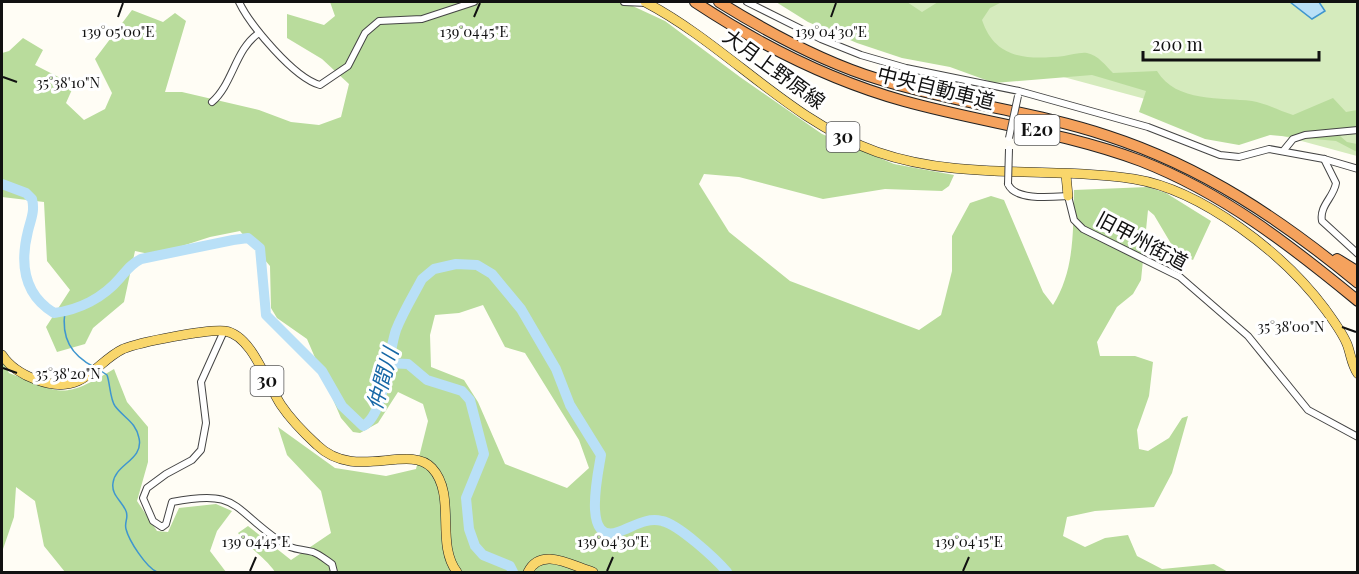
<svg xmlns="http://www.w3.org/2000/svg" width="1359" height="574" viewBox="0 0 1359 574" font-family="'Playfair Display','Noto Sans JP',serif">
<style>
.green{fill:#d5ebbd}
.forest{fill:#b9dc9c;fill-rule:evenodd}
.water{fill:#b9e0f7;stroke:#3f96cf;stroke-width:1.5}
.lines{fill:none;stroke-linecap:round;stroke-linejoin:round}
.stream{stroke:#3f96cf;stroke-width:1.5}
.river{stroke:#b9e0f7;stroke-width:10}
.street-casing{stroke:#444;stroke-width:8}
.primary-casing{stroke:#222;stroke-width:10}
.highway-casing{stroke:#222;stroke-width:12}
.street{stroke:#fff;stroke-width:6}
.primary{stroke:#f9d66b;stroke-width:9}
.highway{stroke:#f5a25d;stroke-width:10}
.street-bridge-casing{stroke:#444;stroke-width:8;stroke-linecap:butt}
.street-bridge{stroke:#fff;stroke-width:6}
.ticks{fill:none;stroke:#111;stroke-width:2}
.labels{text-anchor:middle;stroke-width:6;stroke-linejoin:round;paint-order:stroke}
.shield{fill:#fff;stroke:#585858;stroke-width:1.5}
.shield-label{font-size:18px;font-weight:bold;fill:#111}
.street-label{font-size:20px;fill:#111;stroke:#fff}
.water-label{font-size:21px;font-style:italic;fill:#1768a6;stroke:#fff}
.ticks-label{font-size:15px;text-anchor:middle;fill:#111;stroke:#fff;stroke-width:6;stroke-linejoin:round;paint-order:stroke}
</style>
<rect width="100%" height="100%" fill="#fffdf5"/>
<path class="green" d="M 823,2 L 1357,2 L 1357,156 L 874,26 Z"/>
<g class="forest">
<path d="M 330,2 L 624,2 L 665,21 L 740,77 L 822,134 L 894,164 L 954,175 L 949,186 L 942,191 L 885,189 L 823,199 L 739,177 L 704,174 L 699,184 L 729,232 L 790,281 L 919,330 L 941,315 L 952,271 L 952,236 L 970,203 L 991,196 L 1004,200 L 1043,292 L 1053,305 C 1075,270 1073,230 1074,190 L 1148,187 L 1166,193 L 1211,221 L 1193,260 L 1176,252 L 1154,215 L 1148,210 L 1141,280 L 1133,294 L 1117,307 L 1097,342 L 1100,356 L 1135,356 L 1153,362 L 1149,396 L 1137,430 L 1139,449 L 1148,451 L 1169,438 L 1182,418 L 1188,416 L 1172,473 L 1154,507 L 1095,511 L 1067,517 L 1063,536 L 1085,547 L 1105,538 L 1128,535 L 1137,556 L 1162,569 L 1214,564 L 1228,572 L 275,572 C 265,557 249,549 238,533 L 248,526 L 291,560 L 331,533 L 321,491 L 287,455 L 278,427 L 335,468 L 386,476 L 416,469 L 428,421 L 423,404 L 398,392 L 378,423 L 360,433 L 353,432 L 341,418 L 307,339 L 277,318 L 271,308 L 270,266 L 240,231 L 210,237 L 154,255 L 135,251 L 124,302 L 93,328 L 85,344 L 57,352 L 46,327 L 70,290 L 47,261 L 44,202 L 2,197 L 2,53 L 9,51 L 23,38 L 43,50 L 35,65 L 74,85 L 66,103 L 84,120 L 105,109 L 112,93 L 95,59 L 132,10 L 163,22 L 175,13 L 186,21 L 165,92 L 182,92 L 259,110 L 291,122 L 319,125 L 341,117 L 349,84 L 322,59 L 287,38 L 287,14 L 324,25 L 335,16 ZM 483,305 L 505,347 L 525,353 L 579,440 L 589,468 L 567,488 L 505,464 L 478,402 L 464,380 L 431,367 L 430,335 L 435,315 L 459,313 Z"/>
<path d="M 776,2 L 907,2 L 922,12 L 938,2 L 1002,2 L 990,8 L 982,20 C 995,59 1027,60 1064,56 C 1071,55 1080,52 1087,53 C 1098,55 1106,66 1113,73 L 1157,71 C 1176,103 1222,97 1252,101 C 1265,103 1280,111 1293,115 L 1333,98 L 1346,112 L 1357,110 L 1357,129 L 1340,136 L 1347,142 L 1357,144 L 1357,152 L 1336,141 L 1270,135 L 1239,145 L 1205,139 L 1139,112 L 1146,91 L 1092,75 L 994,83 L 950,67 L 902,58 L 857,43 L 808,22 Z"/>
<path d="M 2,359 L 9,373 C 63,394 62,400 114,369 L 127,402 L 148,427 L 148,462 L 137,501 L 157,531 L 168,532 L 179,508 L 216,504 L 232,511 L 217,531 L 210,551 L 226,572 L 65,572 L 44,546 L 35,501 L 16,487 L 14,517 L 2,552 Z"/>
</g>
<path class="water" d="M 1290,2 L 1319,2 L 1325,11 L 1312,19 Z"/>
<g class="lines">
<g class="stream">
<path d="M 65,311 C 61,338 71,355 94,367"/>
<path d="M 101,371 L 107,375 C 110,383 110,399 115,406 C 124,418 136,422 139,438 C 144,460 115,464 113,483 C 111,495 122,501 126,511 C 129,518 124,522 126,529 C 129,541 146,567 157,572"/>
</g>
<g class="river">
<path d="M 2,184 L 26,193 L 32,199 C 35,211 31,219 28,231 C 20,263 23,294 54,313 C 79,310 103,298 120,278 C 127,270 131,264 141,259 L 233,240 L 248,238 L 260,248 L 266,315 L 322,371 L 342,406 L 363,426 C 385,415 388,353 396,330 C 403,312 413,296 422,279 L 434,269 L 456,264 L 477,265 L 492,274 L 521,309 L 556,369 L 570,405 L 601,455 C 599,469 581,545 618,532 C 633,527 646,517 662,521 C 678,524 716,559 727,572"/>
<path d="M 388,363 L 408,364 L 427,380 L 462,391 L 470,400 L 484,454 L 466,498 L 469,529 L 475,546 L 483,555 L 510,566 L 513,572"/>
</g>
<g class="street-casing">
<g id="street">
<path d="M 239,2 C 250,25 294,78 320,85 L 348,66 L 365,33 L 379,21 L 422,19 L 474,2"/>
<path d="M 624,2 L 647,3"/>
<path d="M 747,2 L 821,39 L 861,55 L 906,68 L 1019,91 L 1148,127 L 1220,155 L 1239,157 L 1269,149 L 1324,159 L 1358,169"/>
<path d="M 212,102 C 233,84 235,49 259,33"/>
<path d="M 1284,150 L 1293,139 L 1305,135 L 1358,130"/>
<path d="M 1324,159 L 1336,183 C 1334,197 1319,206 1322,221 L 1358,254"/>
<path d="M 1008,184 C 1015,201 1052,197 1068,196 L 1074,220 L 1083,229 L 1180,277 L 1248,336 L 1308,410 L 1358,437"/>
<path d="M 224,331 L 201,382 L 206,423 L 201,450 L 192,460 L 166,474 L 147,488 L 143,498 L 153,521 L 162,527 L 166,524 L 172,502 C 238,489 231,507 278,540 C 293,551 298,548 313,552 C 319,554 326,560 332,564 L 334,572"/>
</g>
</g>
<g class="primary-casing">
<g id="primary">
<path d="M 645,2 C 727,45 788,120 877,152 C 961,181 1048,166 1134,179 C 1203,190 1285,255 1325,309 C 1333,320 1342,332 1347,344 C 1351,354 1351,364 1358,374"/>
<path d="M 1066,175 L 1068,196"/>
<path d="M 2,355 C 15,375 54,392 78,381 C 95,373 106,357 123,349 C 140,342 207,329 225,331 C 252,335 267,384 281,405 C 291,420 304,433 317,445 C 355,482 408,443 432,468 C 457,495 435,544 457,572"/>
<path d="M 528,572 C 541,546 572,566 593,572"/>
</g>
</g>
<g class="highway-casing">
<g id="highway">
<path d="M 695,2 C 760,45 829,80 904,101 C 983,123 1064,132 1141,161 C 1223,193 1290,245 1358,301"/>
<path d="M 719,2 C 769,33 822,62 878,79 C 954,103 1033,111 1108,136 C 1203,167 1282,220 1358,283"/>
<path d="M 1337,259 L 1358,272"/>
</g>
</g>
<use href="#street" class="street"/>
<use href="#primary" class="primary"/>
<use href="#highway" class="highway"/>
<g class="street-bridge-casing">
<g id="street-bridge">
<path d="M 1009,138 L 1018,96"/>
<path d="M 1008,184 L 1009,149"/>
</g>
</g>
<use href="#street-bridge" class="street-bridge"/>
</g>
<path class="ticks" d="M 118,17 L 123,3M 474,17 L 480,3M 831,17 L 836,3M 3,77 L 17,82M 1342,327 L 1356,332M 3,368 L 17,373M 250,571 L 256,557M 607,571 L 613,557M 963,571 L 969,557"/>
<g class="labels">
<g class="shield">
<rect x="1014.5" y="115" width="45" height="30" rx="4.5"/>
<rect x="826.5" y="122" width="33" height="30" rx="4.5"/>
<rect x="250.5" y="366" width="33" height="30" rx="4.5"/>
</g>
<g class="shield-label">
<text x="1037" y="136">E20</text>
<text x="843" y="143">30</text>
<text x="267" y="387">30</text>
</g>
<g class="street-label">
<text transform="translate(774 69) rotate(36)" y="7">大月上野原線</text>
<text transform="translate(936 88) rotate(14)" y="7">中央自動車道</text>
<text transform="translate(1142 241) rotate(28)" y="7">旧甲州街道</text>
</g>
<g class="water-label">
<text transform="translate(383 379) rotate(-74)" y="7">仲間川</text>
</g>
</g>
<g class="ticks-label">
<text x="118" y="37">139°05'00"E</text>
<text x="474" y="37">139°04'45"E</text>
<text x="831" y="37">139°04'30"E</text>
<text x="68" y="88">35°38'10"N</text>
<text x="1291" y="332">35°38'00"N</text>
<text x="68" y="379">35°38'20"N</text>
<text x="256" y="547">139°04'45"E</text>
<text x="613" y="547">139°04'30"E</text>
<text x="969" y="547">139°04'15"E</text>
</g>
<rect width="1359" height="574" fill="none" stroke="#111111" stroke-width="6"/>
<path d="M1143 51v9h176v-9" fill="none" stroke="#111111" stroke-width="3"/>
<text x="1152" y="51" font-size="18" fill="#111111" stroke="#ffffff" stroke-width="4.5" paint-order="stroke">200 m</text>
</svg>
